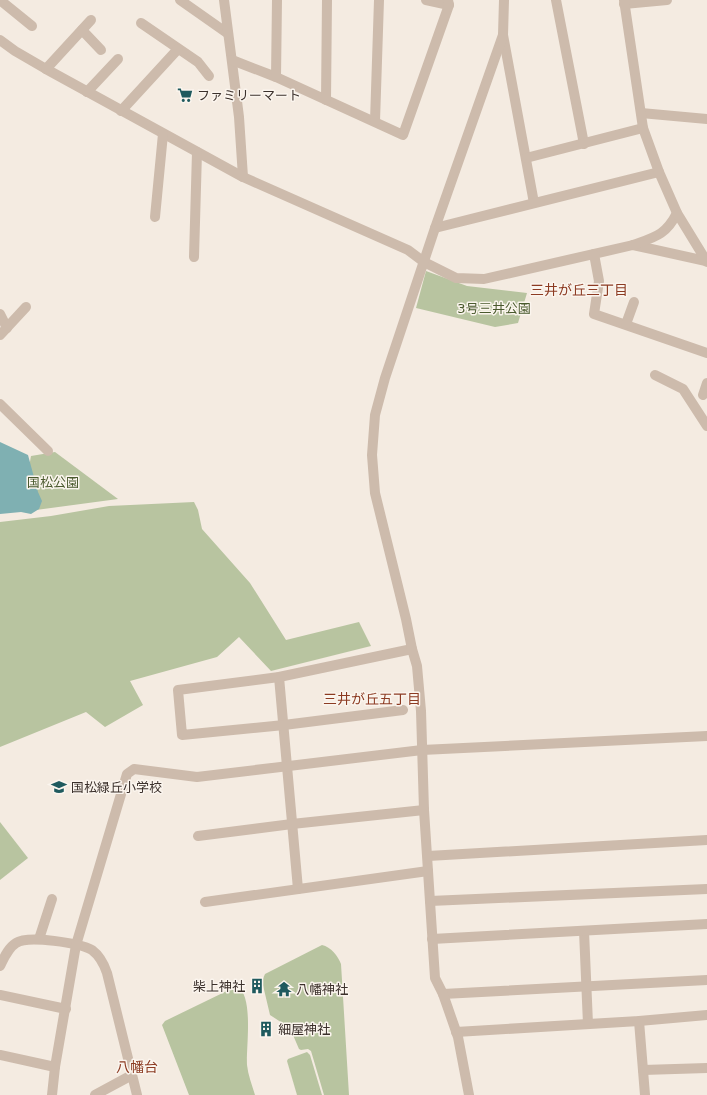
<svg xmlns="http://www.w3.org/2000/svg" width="707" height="1095" viewBox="0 0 707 1095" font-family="'DejaVu Sans','Noto Sans JP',sans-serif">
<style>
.green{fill:#b8c4a0}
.water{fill:#7fb0b2}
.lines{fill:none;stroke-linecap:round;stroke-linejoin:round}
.minor{stroke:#cdbbac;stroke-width:10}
.tertiary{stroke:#cdbbac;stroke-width:10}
.labels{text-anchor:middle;stroke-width:3;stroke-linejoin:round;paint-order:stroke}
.poi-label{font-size:13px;fill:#3b302b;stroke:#fbf5ee;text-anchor:start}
.park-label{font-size:13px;fill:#4a5a2e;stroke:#fbf5ee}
.neighbourhood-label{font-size:14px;fill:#8c3b22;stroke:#fbf5ee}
</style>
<rect width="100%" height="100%" fill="#f4ebe1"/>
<g class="green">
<path d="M 426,271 L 467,286 L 527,293 L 518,323 L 495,327 L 416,308 Z"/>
<path d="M 55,452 L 118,499 L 21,512 L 31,456 Z"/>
<path d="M 194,502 L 198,510 L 202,529 L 250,583 L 286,640 L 359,622 L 371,646 L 271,671 L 239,637 L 217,657 L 130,681 L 143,705 L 105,727 L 86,712 L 0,747 L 0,522 L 51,516 L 109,506 Z"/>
<path d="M 0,822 L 28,858 L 0,880 Z"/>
<path d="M 322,945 C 331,947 338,956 341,964 L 349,1095 L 324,1095 L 311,1051 L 308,1049 L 301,1050 L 299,1049 L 290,1028 L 270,1015 L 262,981 L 265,974 Z"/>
<path d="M 237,986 C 254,996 246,1046 247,1065 C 248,1075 252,1085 255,1095 L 189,1095 L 162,1025 L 165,1021 Z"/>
<path d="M 307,1052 L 310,1055 L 322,1095 L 297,1095 L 287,1061 L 288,1059 Z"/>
</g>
<path class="water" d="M 0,442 L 28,455 L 38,492 L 42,501 L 39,509 L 31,514 L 21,512 L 0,514 Z"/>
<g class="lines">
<g class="minor">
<path d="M 0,0 L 32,26"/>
<path d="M 180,0 L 227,33"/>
<path d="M 224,0 L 239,117 L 243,177"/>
<path d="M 426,0 L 449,5"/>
<path d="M 556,0 L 584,144"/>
<path d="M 624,4 L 667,0"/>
<path d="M 141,23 L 198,62 L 209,76"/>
<path d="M 82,30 L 101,50"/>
<path d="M 503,35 L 534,203"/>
<path d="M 0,40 L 15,51 L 46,69 L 243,177 L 408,250 L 424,262 L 456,278 L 484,279 L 633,245 L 706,261"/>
<path d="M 232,60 L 276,77 L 403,135 L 449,5 L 448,0"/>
<path d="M 46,69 L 91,20"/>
<path d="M 276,77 L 277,0"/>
<path d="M 87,92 L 118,59"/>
<path d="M 326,100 L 327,0"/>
<path d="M 121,111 L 178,49"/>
<path d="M 641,113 L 707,119"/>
<path d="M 375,121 L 379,0"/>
<path d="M 526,158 L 643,128"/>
<path d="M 155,217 L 163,134"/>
<path d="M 435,228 L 659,172"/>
<path d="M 633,245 C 655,237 666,235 677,213"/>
<path d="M 594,254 L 599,281 L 594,314 L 707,353"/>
<path d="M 194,257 L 197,152"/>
<path d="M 0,314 L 7,328"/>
<path d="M 626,324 L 634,302"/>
<path d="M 0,335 L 26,307"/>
<path d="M 655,375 L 683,389 L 707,426"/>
<path d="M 703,395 L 707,383"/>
<path d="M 0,404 L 48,451"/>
<path d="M 279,677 L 298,889"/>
<path d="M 403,710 L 284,725 L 182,735 L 178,690 L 279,677 L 412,649"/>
<path d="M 198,836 L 292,824 L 424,810"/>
<path d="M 428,856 L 707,840"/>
<path d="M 430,901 L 707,889"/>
<path d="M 205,902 L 428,871"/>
<path d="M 584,931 L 588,1024"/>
<path d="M 39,939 L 52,899"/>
<path d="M 432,939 L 707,924"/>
<path d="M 0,966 C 4,958 8,948 16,943 C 28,935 80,943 92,950 C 100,956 104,964 107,973 L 137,1095"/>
<path d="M 443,994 L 707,980"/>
<path d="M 0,995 L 66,1009"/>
<path d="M 639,1021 L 645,1095"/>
<path d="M 456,1032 L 639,1021 L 707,1015"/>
<path d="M 0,1055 L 55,1067"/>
<path d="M 643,1070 L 707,1068"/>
<path d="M 52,1095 L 55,1067 L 76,945 L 127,774 L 134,769 L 197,777 L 422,750 L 707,736"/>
<path d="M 95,1095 L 132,1075"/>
<path d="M 469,1095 L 458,1037 L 443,994 L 435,978 L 424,810 L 421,711 L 417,666 L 412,649 L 406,619 L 375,493 L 372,455 L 375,415 L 385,378 L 435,228 L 503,35 L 504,0"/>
</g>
<path class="tertiary" d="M 624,0 L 643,128 L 659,172 L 677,213 L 707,262"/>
</g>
<defs>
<g id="supermarket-bare" transform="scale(1.2)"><path d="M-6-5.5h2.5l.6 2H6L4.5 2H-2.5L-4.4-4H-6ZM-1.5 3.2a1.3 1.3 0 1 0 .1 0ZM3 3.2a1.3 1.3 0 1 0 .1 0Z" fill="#1f5a5e" stroke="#fbf5ee" stroke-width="2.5" paint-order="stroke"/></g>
<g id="school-bare" transform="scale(1.2)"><path d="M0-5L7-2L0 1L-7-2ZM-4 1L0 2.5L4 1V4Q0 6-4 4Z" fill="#1f5a5e" stroke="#fbf5ee" stroke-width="2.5" paint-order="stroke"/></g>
<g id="building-bare" transform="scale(1.2)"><path d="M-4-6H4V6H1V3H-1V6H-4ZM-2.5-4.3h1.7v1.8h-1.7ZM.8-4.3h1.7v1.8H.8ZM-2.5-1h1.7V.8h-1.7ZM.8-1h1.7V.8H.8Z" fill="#1f5a5e" stroke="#fbf5ee" stroke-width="2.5" paint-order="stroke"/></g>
<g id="temple-bare" transform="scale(1.2)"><path d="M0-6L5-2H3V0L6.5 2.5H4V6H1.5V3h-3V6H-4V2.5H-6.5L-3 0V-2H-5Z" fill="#1f5a5e" stroke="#fbf5ee" stroke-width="2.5" paint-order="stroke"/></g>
</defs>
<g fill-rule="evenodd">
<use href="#supermarket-bare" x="185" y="95"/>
<use href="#school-bare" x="59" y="787"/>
<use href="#building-bare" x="257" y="986"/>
<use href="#temple-bare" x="284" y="989"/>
<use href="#building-bare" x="266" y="1029"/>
</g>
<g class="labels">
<g class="poi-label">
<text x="197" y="100">ファミリーマート</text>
<text x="71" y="792">国松緑丘小学校</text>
<text x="245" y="991" text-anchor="end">柴上神社</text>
<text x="296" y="994">八幡神社</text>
<text x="278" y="1034">細屋神社</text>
</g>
<g class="park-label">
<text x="494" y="313">3号三井公園</text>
<text x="53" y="487">国松公園</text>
</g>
<g class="neighbourhood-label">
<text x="579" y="295">三井が丘三丁目</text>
<text x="372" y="704">三井が丘五丁目</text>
<text x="137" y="1072">八幡台</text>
</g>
</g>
</svg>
